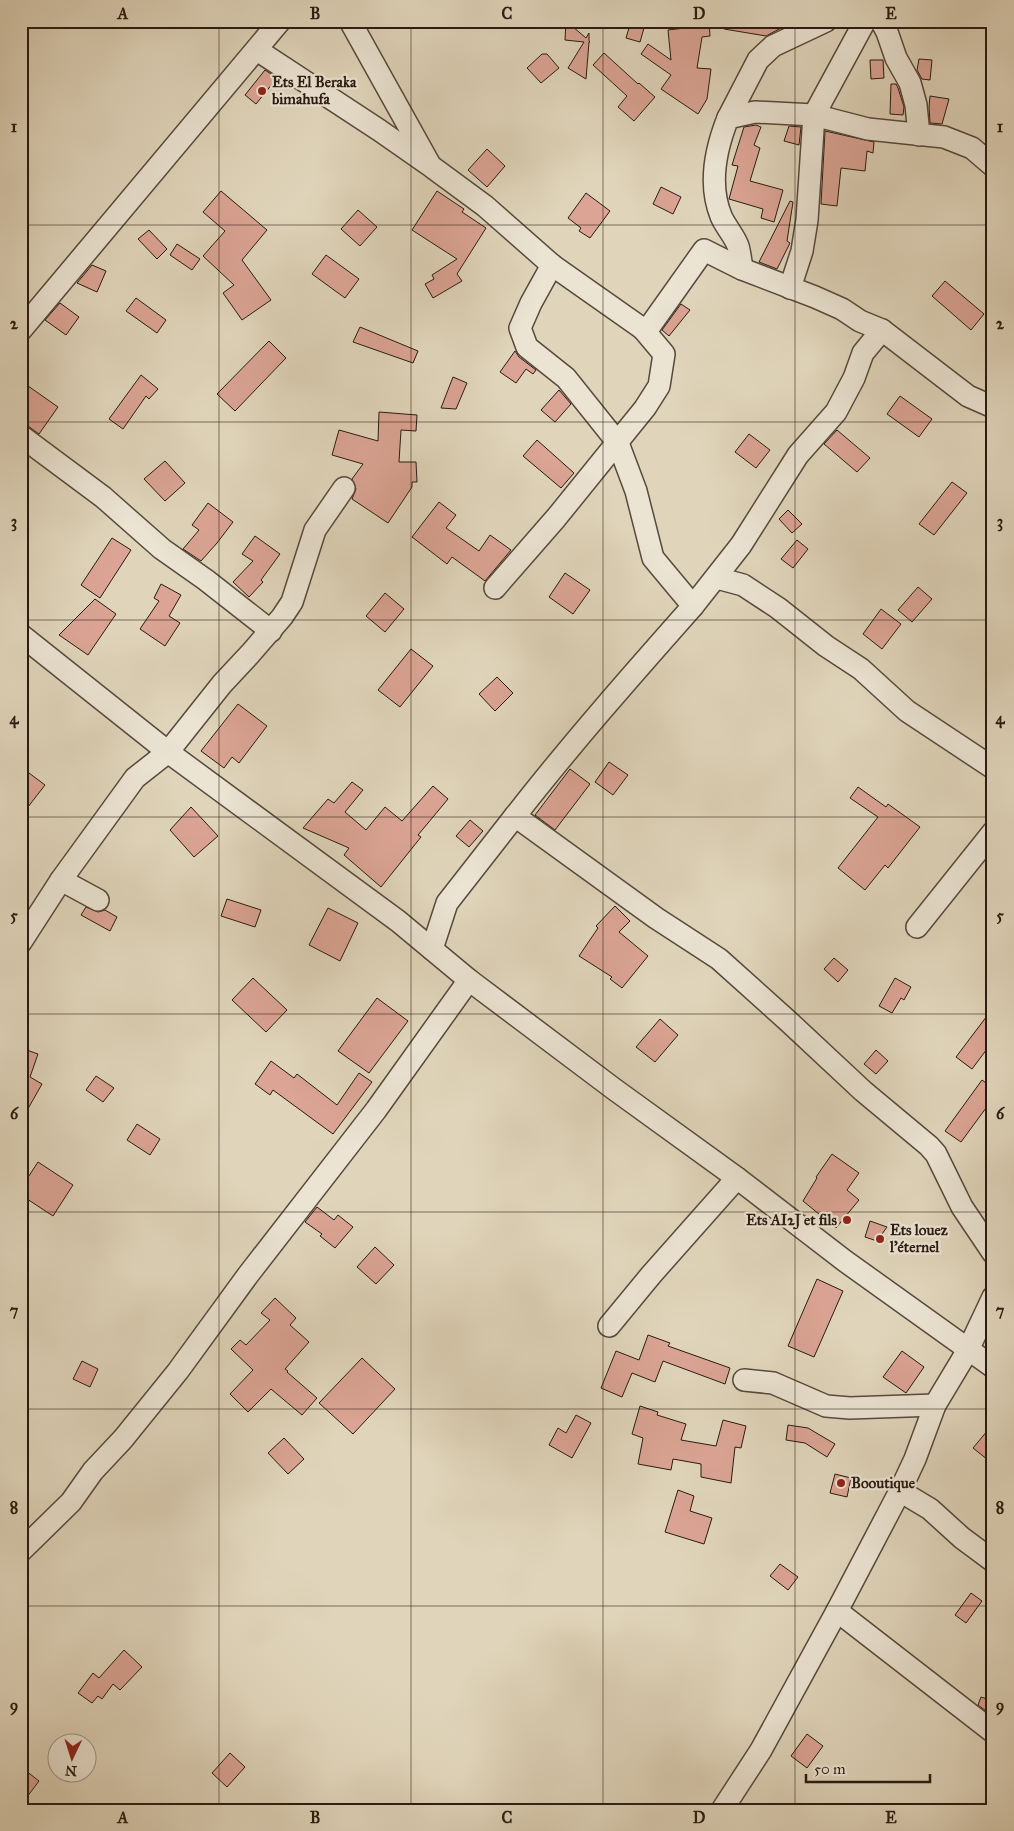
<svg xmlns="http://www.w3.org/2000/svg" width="1014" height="1831" viewBox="0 0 1014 1831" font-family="'IM FELL Great Primer',serif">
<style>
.building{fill:#dba494;stroke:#291a11}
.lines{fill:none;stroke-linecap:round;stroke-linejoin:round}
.minor-casing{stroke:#57493c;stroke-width:24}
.minor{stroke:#ebe4d3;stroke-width:21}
.grid{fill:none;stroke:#291a11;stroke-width:1;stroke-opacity:0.55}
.poi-dot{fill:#8f2418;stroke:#ebe4d3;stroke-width:2}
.labels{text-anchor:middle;stroke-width:4.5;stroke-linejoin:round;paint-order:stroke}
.poi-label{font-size:15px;font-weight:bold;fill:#291a11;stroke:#ebe4d3;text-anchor:start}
.neatline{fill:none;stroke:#291a11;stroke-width:2}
.grid-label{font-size:16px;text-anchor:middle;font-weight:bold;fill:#291a11}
</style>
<rect width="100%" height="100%" fill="#e0d5bb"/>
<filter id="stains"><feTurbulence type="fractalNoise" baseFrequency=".004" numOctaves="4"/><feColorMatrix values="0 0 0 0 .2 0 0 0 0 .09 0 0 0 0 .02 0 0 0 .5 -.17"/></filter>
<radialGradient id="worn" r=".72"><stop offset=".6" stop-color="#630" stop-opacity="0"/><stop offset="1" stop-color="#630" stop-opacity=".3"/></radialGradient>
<g class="building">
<path d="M 566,21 L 586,38 L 589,33 L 589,41 L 590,42 L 589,42 L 586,79 L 568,68 L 584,42 L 565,40 Z"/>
<path d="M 631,21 L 646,21 L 640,42 L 626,38 Z"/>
<path d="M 709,21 L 710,36 L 702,37 L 697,68 L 711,69 L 707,99 L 698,114 L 661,89 L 671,75 L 641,54 L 648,44 L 671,60 L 668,30 L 685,28 L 684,22 Z"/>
<path d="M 724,21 L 782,21 L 781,28 L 766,36 L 724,29 Z"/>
<path d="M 604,53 L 638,84 L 639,83 L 655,97 L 634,121 L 618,107 L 627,96 L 593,65 Z"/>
<path d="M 542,54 L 547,54 L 559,68 L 541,83 L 527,68 Z"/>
<path d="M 919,59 L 932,60 L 930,80 L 922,79 L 917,70 Z"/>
<path d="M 870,60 L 883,60 L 884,78 L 871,79 Z"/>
<path d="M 265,70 L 277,78 L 256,104 L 245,95 Z"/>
<path d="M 891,84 L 896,84 L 898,88 L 904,107 L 903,115 L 890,114 Z"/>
<path d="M 930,96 L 949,99 L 942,124 L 930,123 L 929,107 Z"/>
<path d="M 756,125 L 761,127 L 754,145 L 760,148 L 750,181 L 783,190 L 774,222 L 761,218 L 763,209 L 729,199 L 738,166 L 732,165 L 744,127 Z"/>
<path d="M 789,126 L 801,127 L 799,145 L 784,141 Z"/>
<path d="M 825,131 L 874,142 L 873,153 L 867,151 L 865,171 L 841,168 L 837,206 L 821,204 Z"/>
<path d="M 487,149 L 505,166 L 487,187 L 468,170 Z"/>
<path d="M 661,187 L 681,197 L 673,214 L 653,204 Z"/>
<path d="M 221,191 L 267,230 L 242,260 L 271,300 L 242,320 L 223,293 L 234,285 L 203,256 L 225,231 L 203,212 Z"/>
<path d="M 437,191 L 464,209 L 462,212 L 486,228 L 457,274 L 462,281 L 433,298 L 425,284 L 434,279 L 432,275 L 457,259 L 412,230 Z"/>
<path d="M 586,193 L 610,211 L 590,238 L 579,231 L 581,228 L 568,218 Z"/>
<path d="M 790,201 L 793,202 L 787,241 L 790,243 L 777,269 L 759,262 Z"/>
<path d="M 358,210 L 377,227 L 360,246 L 341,229 Z"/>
<path d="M 149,230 L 167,249 L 157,259 L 138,239 Z"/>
<path d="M 177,244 L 200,259 L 192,270 L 170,255 Z"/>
<path d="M 326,255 L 359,279 L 345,298 L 312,274 Z"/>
<path d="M 92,265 L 106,271 L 97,292 L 77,283 Z"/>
<path d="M 945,281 L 984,314 L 971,330 L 932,296 Z"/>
<path d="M 136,298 L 166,320 L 157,333 L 126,311 Z"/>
<path d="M 60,303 L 79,317 L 66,335 L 45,320 Z"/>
<path d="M 681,304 L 690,310 L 669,336 L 662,330 Z"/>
<path d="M 360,327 L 418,351 L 413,363 L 353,342 Z"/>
<path d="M 269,341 L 286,358 L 235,411 L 217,394 Z"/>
<path d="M 515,351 L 519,357 L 536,370 L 533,374 L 526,369 L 516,383 L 500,372 Z"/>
<path d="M 141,375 L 158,389 L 149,399 L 146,396 L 123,429 L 109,419 Z"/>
<path d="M 453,377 L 467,383 L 456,409 L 441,408 Z"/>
<path d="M 21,381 L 58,407 L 39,434 L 28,426 L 21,424 Z"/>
<path d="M 559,390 L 571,404 L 555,422 L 541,410 Z"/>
<path d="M 900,396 L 932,419 L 919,437 L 887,414 Z"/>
<path d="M 379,412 L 417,415 L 416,431 L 401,430 L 399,462 L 416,462 L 417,482 L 412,482 L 412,487 L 388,523 L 352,499 L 356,489 L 352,479 L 363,464 L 332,455 L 339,430 L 378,441 Z"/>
<path d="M 837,430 L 870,458 L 857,472 L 824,444 Z"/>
<path d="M 749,434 L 770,450 L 756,468 L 735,452 Z"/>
<path d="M 537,440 L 574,473 L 561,488 L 523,456 Z"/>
<path d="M 165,461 L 185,483 L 165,501 L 144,479 Z"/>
<path d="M 952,482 L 967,493 L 934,535 L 919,524 Z"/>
<path d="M 439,502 L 456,515 L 446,528 L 479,551 L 490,535 L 511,550 L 485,581 L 452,557 L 447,564 L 412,537 Z"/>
<path d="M 208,503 L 233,522 L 217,543 L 201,561 L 183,549 L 199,530 L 192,525 Z"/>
<path d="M 788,510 L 802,524 L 792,533 L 779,519 Z"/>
<path d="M 255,536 L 280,554 L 261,580 L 263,582 L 249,597 L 233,582 L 253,561 L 242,554 Z"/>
<path d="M 112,538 L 131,550 L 100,598 L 81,585 Z"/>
<path d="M 797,540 L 808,549 L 793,568 L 781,559 Z"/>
<path d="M 565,573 L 590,590 L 573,614 L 549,597 Z"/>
<path d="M 161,584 L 181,595 L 169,616 L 180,623 L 165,646 L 140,629 L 159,601 L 154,598 Z"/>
<path d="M 918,587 L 932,599 L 912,622 L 898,610 Z"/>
<path d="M 385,593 L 404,609 L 385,632 L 366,616 Z"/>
<path d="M 95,599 L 116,614 L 88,655 L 59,635 Z"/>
<path d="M 881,609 L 901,624 L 882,649 L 863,634 Z"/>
<path d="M 411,649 L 433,666 L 400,707 L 378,690 Z"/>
<path d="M 497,677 L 513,693 L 495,711 L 479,694 Z"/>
<path d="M 238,704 L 267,726 L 239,763 L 232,757 L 224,768 L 201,751 Z"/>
<path d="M 609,762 L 628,775 L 613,795 L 595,782 Z"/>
<path d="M 21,767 L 45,785 L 21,816 Z"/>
<path d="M 570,769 L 590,784 L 555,830 L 535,815 Z"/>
<path d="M 352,782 L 363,790 L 345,812 L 366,830 L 385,807 L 402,821 L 433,786 L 448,799 L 418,835 L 421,837 L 381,887 L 344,855 L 349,848 L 303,828 L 328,799 L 334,803 Z"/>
<path d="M 858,787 L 886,807 L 888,804 L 920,827 L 888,868 L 885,865 L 865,890 L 838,868 L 878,817 L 850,798 Z"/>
<path d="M 191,807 L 218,836 L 194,857 L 170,830 Z"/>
<path d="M 470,820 L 483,831 L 469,847 L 456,836 Z"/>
<path d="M 227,899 L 261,910 L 255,927 L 221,916 Z"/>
<path d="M 615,906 L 630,921 L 619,932 L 648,956 L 622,988 L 610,979 L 612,977 L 579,956 L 598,928 L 596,926 Z"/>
<path d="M 86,907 L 98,912 L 105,910 L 117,917 L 110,931 L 81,915 Z"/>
<path d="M 328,908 L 358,923 L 340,961 L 309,945 Z"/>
<path d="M 834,958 L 848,970 L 838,982 L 824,969 Z"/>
<path d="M 253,978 L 287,1010 L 266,1032 L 232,1000 Z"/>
<path d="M 895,978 L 911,987 L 904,1000 L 901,998 L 892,1013 L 879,1006 Z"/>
<path d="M 377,998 L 408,1021 L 369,1073 L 338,1051 Z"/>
<path d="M 993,1008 L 993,1041 L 972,1069 L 956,1057 Z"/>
<path d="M 660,1019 L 678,1035 L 655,1062 L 636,1047 Z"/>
<path d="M 21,1048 L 38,1054 L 30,1077 L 42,1084 L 21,1121 Z"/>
<path d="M 876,1050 L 888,1061 L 876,1074 L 864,1064 Z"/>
<path d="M 271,1061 L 294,1078 L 297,1074 L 337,1105 L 359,1073 L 372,1082 L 333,1134 L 273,1090 L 270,1095 L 255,1084 Z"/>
<path d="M 96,1076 L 114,1088 L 103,1102 L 86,1090 Z"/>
<path d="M 982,1080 L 993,1088 L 993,1113 L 986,1108 L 961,1142 L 945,1131 Z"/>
<path d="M 137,1124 L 160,1139 L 150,1155 L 127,1140 Z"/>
<path d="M 832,1154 L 859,1173 L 847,1190 L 859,1200 L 836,1228 L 803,1201 L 817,1178 L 816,1177 Z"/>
<path d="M 38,1162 L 73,1185 L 53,1216 L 21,1195 L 21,1188 Z"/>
<path d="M 317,1207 L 334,1220 L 338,1215 L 353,1227 L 335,1248 L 320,1236 L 322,1234 L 305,1222 Z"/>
<path d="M 870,1221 L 887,1227 L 877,1241 L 865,1237 Z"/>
<path d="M 375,1247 L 394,1265 L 376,1284 L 357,1267 Z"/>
<path d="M 817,1279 L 843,1291 L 814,1357 L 788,1346 Z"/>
<path d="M 275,1298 L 296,1318 L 290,1325 L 309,1342 L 285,1369 L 288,1371 L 287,1372 L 317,1398 L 302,1415 L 271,1389 L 248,1412 L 230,1394 L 253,1370 L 231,1349 L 240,1340 L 246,1345 L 270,1320 L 261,1313 Z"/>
<path d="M 648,1335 L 670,1343 L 668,1346 L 730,1368 L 725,1384 L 663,1361 L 655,1382 L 632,1373 L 622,1397 L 601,1388 L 616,1351 L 639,1360 Z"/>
<path d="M 902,1351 L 924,1367 L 906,1393 L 883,1377 Z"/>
<path d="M 362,1358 L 395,1389 L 353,1434 L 319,1403 Z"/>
<path d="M 82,1361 L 98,1369 L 90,1387 L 73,1379 Z"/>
<path d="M 640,1406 L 658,1412 L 657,1415 L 686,1424 L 681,1440 L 716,1446 L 723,1420 L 746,1426 L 741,1448 L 735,1447 L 731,1483 L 701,1477 L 701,1464 L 673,1459 L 671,1470 L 638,1464 L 643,1438 L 632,1434 Z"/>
<path d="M 576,1415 L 591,1423 L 572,1458 L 549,1445 L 558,1428 L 566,1433 Z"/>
<path d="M 993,1424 L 993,1464 L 973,1448 Z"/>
<path d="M 788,1425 L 808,1428 L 835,1444 L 827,1457 L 805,1443 L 786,1440 Z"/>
<path d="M 284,1438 L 304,1459 L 288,1474 L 268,1453 Z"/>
<path d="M 835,1474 L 851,1478 L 847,1497 L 830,1493 Z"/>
<path d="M 678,1490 L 694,1496 L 690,1511 L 712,1518 L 704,1544 L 665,1532 Z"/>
<path d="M 780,1564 L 798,1577 L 788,1590 L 770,1576 Z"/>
<path d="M 971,1593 L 982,1601 L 966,1623 L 955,1615 Z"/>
<path d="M 124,1650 L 142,1667 L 120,1690 L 113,1684 L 102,1699 L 98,1696 L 92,1703 L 78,1693 L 93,1673 L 99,1678 Z"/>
<path d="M 981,1697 L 993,1701 L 993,1716 L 978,1705 Z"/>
<path d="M 807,1734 L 823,1746 L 807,1768 L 791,1756 Z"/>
<path d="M 230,1753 L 245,1767 L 227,1787 L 212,1773 Z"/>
<path d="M 21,1767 L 39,1781 L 21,1805 Z"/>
</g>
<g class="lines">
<g class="minor-casing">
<g id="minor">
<path d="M 350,21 L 429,163"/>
<path d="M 881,21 L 887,32 L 896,58 L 910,83 L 916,105 L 919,135"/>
<path d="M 257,50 L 379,130 L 432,167 L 485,206 L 552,265 L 643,329 L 650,326 L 704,250 L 742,269 L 815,297 L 842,309 L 860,321 L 882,330"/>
<path d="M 728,118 L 758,60 L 773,46 L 826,21"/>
<path d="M 552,265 L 531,303 L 520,328 L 527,347 L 566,378 L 618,443 L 636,491 L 653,558 L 693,606 C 632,675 572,743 515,816 L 656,918 L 719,959 L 788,1021 L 863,1091 L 929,1146 L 936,1154 L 962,1207 L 993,1253"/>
<path d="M 742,269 C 741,262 740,253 738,246 C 734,235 725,226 721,216 C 708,184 716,148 728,118 L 755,112 L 814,115 L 868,129 L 944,137 L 972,148 L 993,166"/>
<path d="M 790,288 L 802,251 L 807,220 L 814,115 L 865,21"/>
<path d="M 21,330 L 280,21"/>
<path d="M 21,436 L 103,497 L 162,549 L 206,580 L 271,631"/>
<path d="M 717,578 L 743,585 L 778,608 L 826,646 L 861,669 L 907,711 L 993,768"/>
<path d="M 495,588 L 556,518 L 645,408 L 659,386 L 664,354 L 643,329"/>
<path d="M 693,606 L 741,545 L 798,455 L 836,412 L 854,378 L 863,353 L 882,330 L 968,396 L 993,407"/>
<path d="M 21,635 L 168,752 L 398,921 L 469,980 L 614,1089 L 737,1178 L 845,1261 L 993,1367"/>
<path d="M 61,880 L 98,900"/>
<path d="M 917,927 L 993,832"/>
<path d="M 21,942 L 61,880 L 135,778 L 168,752 L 222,684 L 250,654 L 282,617 L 292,602 L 315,530 L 344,488"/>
<path d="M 432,949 L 447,903 L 515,816"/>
<path d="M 609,1326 L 651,1275 L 737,1178"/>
<path d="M 744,1380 L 773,1383 L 826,1406 L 850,1408 L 935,1405"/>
<path d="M 900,1491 L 930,1509 L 962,1538 L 993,1561"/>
<path d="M 21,1551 L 71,1502 L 93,1471 L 123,1439 L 178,1371 L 248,1275 L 376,1110 L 469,980"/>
<path d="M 837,1611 L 993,1732"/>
<path d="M 722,1810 L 761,1750 L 837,1611 L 900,1491 L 915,1459 L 935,1405 L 968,1350 L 993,1297"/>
</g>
</g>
<use href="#minor" class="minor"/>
</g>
<path class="grid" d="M 219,21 L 219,1810M 411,21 L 411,1810M 603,21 L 603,1810M 795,21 L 795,1810M 21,225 L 993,225M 21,422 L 993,422M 21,620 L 993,620M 21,817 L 993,817M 21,1014 L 993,1014M 21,1212 L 993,1212M 21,1409 L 993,1409M 21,1606 L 993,1606"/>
<g class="poi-dot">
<circle cx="262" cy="91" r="5"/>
<circle cx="847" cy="1220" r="5"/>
<circle cx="880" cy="1239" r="5"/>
<circle cx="841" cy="1483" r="5"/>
</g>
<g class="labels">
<g class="poi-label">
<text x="272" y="87">Ets El Beraka<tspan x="272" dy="17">bimahufa</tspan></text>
<text x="837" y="1225" text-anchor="end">Ets AI2J et fils</text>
<text x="890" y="1235">Ets louez<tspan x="890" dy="17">l'éternel</tspan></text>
<text x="851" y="1488">Booutique</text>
</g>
</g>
<rect width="1014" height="1831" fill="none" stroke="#e0d5bb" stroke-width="55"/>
<g transform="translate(72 1758) rotate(184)"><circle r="24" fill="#ebe4d3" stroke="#9d9385"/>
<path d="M0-4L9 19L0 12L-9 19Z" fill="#8f2418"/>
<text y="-8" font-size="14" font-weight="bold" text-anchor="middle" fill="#291a11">N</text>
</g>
<path d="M806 1774v8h124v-8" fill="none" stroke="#291a11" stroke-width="2.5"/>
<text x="814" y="1774" font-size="15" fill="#291a11" stroke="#ebe4d3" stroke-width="4" paint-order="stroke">50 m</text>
<rect x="28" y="28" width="958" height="1776" class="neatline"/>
<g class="grid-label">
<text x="123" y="19">A</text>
<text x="315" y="19">B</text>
<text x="507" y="19">C</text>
<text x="699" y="19">D</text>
<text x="891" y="19">E</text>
<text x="14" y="132">1</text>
<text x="1000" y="132">1</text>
<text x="14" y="329">2</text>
<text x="1000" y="329">2</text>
<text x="14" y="527">3</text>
<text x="1000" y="527">3</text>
<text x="14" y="724">4</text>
<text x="1000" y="724">4</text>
<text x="14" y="921">5</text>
<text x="1000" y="921">5</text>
<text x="14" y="1119">6</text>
<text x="1000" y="1119">6</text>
<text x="14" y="1316">7</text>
<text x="1000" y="1316">7</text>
<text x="14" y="1513">8</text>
<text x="1000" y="1513">8</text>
<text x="14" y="1711">9</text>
<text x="1000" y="1711">9</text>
<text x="123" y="1823">A</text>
<text x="315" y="1823">B</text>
<text x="507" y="1823">C</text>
<text x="699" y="1823">D</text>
<text x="891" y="1823">E</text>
</g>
<rect width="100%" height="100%" filter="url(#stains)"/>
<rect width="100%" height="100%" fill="url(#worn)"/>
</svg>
